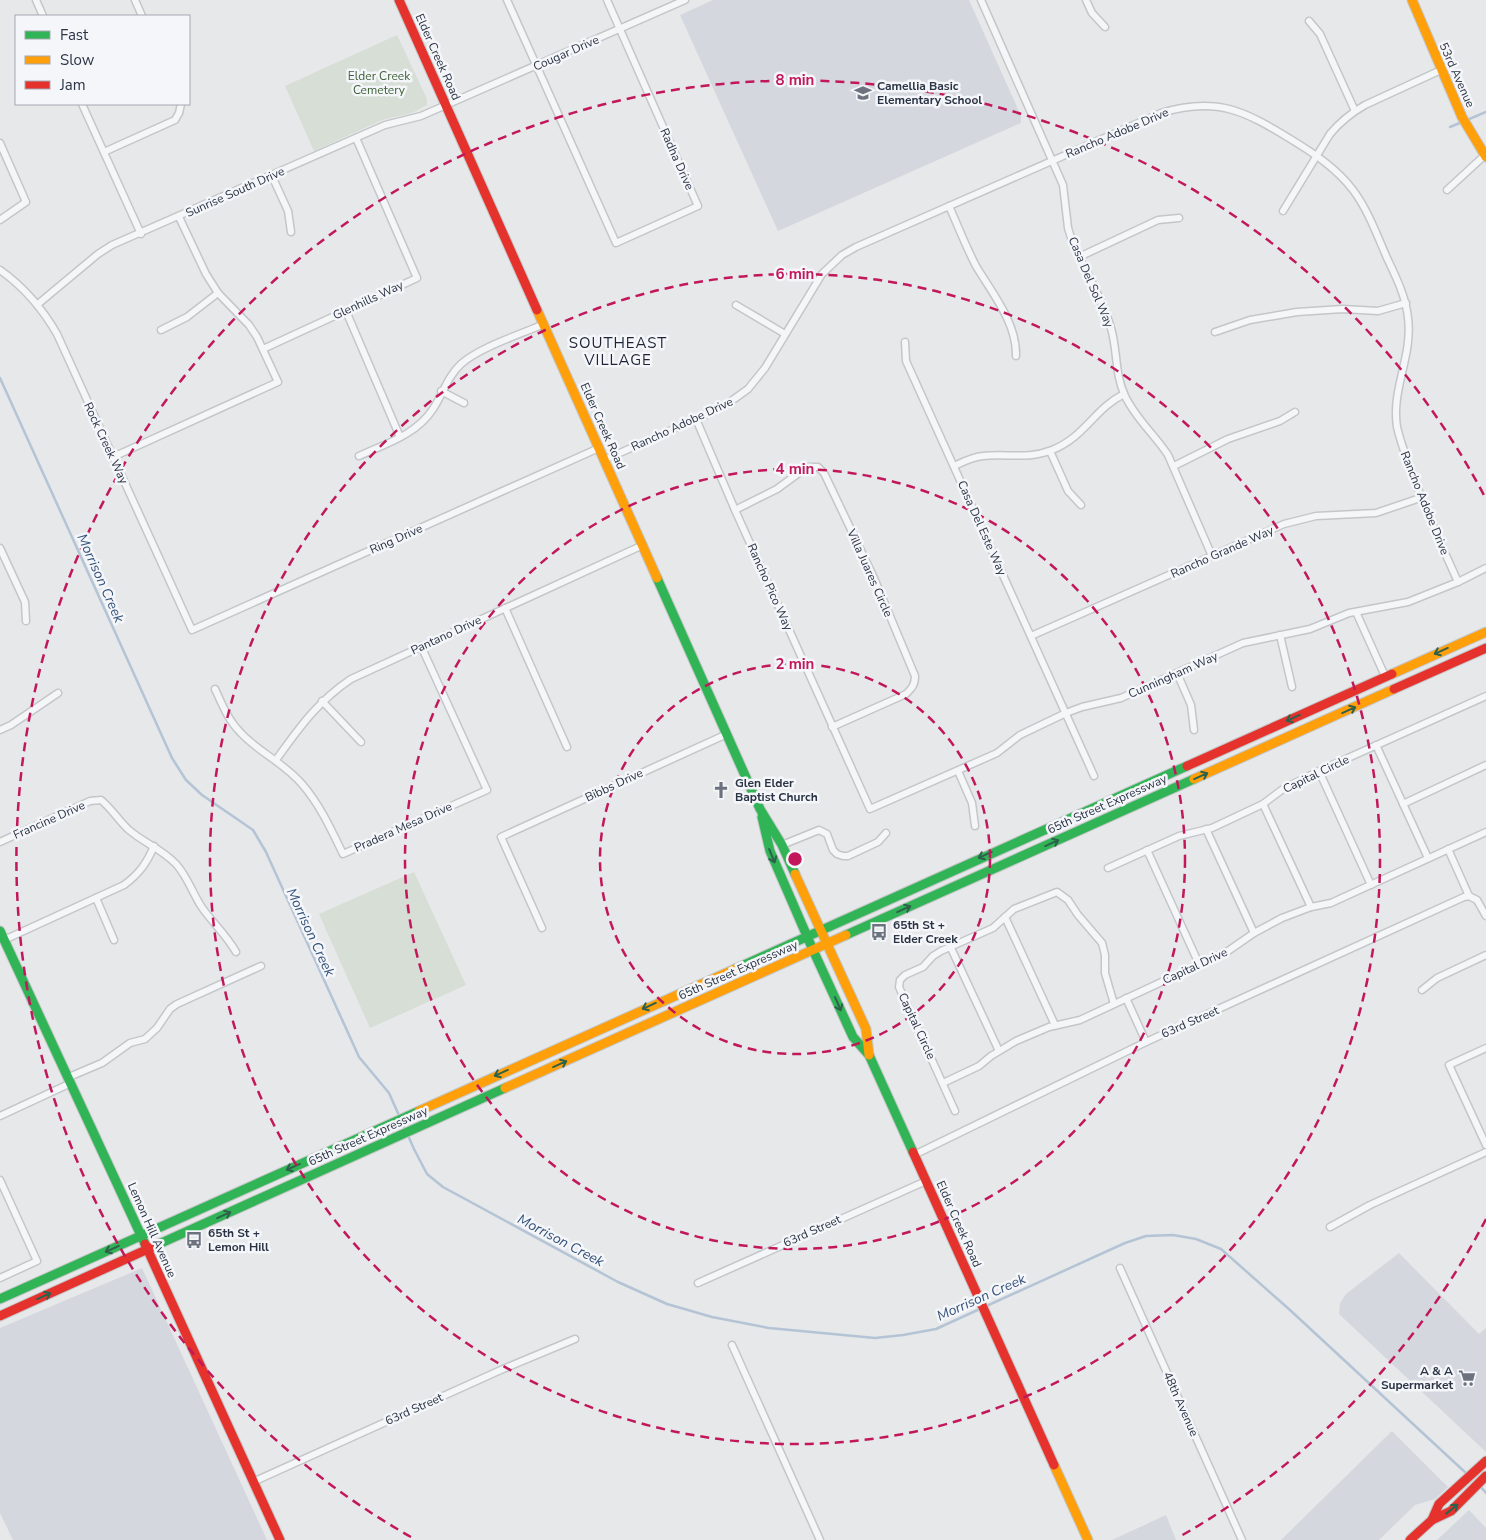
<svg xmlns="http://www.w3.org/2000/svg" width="1486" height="1540" viewBox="0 0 1486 1540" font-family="'Nunito Sans',sans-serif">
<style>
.built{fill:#d4d7dd}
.green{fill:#d6ded6}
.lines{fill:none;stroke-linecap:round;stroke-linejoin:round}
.stream{stroke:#b4c4d5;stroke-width:2.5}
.street-casing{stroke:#c4c6c8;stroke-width:9}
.fast-casing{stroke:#c4c6c8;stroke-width:11}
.slow-casing{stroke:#c4c6c8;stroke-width:11}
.jam-casing{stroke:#c4c6c8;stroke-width:11}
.street{stroke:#f5f6f7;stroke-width:6}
.fast{stroke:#30b455;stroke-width:9}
.slow{stroke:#ff9f0a;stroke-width:9}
.jam{stroke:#e5322d;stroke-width:9}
.oneway{stroke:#2d614b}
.ring{fill:none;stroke:#c2185b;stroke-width:2.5;stroke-dasharray:9 6}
.labels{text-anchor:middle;stroke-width:5;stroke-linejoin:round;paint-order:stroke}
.street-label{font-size:12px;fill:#2b3445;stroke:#f4f6f9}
.park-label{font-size:12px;fill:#3f6138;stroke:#f4f6f9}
.poi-label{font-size:12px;font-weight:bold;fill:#2b3445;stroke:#f4f6f9;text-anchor:start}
.water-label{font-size:14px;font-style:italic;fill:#34527a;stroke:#f4f6f9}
.quarter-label{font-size:15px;letter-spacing:1px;fill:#1d2536;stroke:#f4f6f9}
.centre{fill:#c2185b;stroke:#f4f6f9;stroke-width:2.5}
.ring-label{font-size:15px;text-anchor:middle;font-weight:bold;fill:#c2185b;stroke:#f4f6f9;stroke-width:5;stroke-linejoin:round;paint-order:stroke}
</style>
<rect width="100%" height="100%" fill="#e6e8ea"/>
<g class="built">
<path d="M 713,0 L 969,0 L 1021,116 L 1021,123 L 778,231 L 680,15 Z"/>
<path d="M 1399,1253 L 1479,1334 L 1486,1328 L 1486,1452 L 1339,1314 L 1340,1303 L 1346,1294 Z"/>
<path d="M 142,1268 L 267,1540 L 13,1540 L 0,1513 L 0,1328 Z"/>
<path d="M 1392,1431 L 1448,1487 L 1435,1499 L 1415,1505 L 1379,1540 L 1281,1540 Z"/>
<path d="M 1469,1510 L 1486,1528 L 1486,1540 L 1437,1540 Z"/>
<path d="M 1166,1515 L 1176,1540 L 1112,1540 Z"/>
</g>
<g class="green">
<path d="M 397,35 L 427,99 L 427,105 L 412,113 L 382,120 L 314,151 L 285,86 Z"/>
<path d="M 414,872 L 466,985 L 370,1028 L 319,914 Z"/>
</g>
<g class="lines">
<g class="stream">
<path d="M 1467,120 L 1486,112"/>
<path d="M 1450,127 L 1462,122"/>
<path d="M 0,378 L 172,758 L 186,780 L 202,795 L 253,830 L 266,852 L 359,1057 L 389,1093 L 414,1149 L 427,1174 L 443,1187 L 618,1282 L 667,1304 L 712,1317 L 769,1328 L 875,1338 L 903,1335 L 936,1329 L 1125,1243 L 1146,1236 L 1173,1235 L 1196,1239 L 1221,1249 L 1290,1310 L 1467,1474"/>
<path d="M 1480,1486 L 1486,1493"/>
</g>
<g class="street-casing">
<g id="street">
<path d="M 36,0 L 43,16"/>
<path d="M 135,0 L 142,16"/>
<path d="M 507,0 L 616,243 L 698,206 L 607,0"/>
<path d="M 981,0 L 1063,185 L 1068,228 L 1072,241 C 1084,269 1101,296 1110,325 C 1118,348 1114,373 1125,396 C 1136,419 1154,434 1168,455 L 1212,556"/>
<path d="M 1086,0 L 1092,13 L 1105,27"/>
<path d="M 1309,21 L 1320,34 L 1355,111"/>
<path d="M 82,104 L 141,234"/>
<path d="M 0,143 L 26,202 L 0,220"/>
<path d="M 104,152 L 175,120 L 179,113 L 181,104"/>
<path d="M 272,176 L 288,211 L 291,232"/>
<path d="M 1447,190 L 1485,155"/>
<path d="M 949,206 C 958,226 966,247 976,266 C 992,293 1017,323 1016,356"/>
<path d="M 1283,211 L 1330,134 C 1340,122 1351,113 1365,105 L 1441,70"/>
<path d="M 1079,257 L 1158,220 L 1179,218"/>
<path d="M 0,270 C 24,287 42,308 57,334 L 192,630 L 599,448"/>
<path d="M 38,304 L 98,254 L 112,245 L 385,125 L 421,116 L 685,0"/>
<path d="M 736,305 L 785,334"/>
<path d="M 346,311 L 400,437"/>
<path d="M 161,330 L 187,317 L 218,293"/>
<path d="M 1215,332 L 1250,320 L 1297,312 L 1343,309 L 1378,311 L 1406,303"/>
<path d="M 905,342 L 906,361 L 1094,776"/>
<path d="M 263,349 L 417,278 L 356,138"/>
<path d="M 441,391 L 464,403"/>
<path d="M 696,419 L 735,510 L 870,809 L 997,753 L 1020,735 L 1066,713 L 1082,707 L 1121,698 L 1243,643 L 1310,629 L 1349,613 L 1408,602 L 1458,582 L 1486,568"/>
<path d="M 1050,451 L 1068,491 L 1081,505"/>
<path d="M 359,456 C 385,444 416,435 433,409 C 443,394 447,377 461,364 C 480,347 519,335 544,324"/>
<path d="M 113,457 L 278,382 L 257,337 L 249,325 L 218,293 L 206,274 L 179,217"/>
<path d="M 604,460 L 723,407 L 748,389 L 765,368 L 822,274 L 842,255 L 856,247 L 1161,113 C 1217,96 1245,111 1292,140 C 1315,154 1337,169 1353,190 C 1368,210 1377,235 1387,258 C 1396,277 1406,297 1408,318 C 1413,356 1391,389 1397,427 C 1400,440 1405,454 1410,467 C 1423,506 1441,544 1458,582"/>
<path d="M 954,466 C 963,462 972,457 983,456 C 1007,453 1027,460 1052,450 C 1085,437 1094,409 1124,394"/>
<path d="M 1174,466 L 1228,439 L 1280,421 L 1295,412"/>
<path d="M 735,510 L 777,489 L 807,467 L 818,467 L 824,473 L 874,578 L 915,676 C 915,685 912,688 906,694 L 832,727"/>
<path d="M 0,548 L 25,602 L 26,621"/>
<path d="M 505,608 L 567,747"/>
<path d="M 1356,612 L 1385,676"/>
<path d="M 1280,635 L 1292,687"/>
<path d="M 1031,636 L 1284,524 L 1316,516 L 1376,513 L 1420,498"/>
<path d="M 1177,673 L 1191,705 L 1194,730"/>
<path d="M 215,689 C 222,704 228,720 240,732 C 258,752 283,762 302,784 C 320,805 331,829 343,854 L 487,790 L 421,646"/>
<path d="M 322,701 L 361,742"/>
<path d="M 0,730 L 11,725 L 58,693"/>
<path d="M 1376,745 L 1428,858"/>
<path d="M 276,760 C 299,728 318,701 351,679 L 643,545"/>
<path d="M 958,771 L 972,803 L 975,826"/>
<path d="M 1319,771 L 1371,885"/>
<path d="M 1263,804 L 1311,907"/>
<path d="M 1403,804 L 1486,765"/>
<path d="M 1206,829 L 1254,933"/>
<path d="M 0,842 L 90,801 L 101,800 C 112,809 119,821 129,830 C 144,843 162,849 176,864 C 188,877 193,895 203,909 C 214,924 227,936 236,952"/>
<path d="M 782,845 L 819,830 L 827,834 L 833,850 L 837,854 L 843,856 L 848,856 L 878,842 L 886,833"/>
<path d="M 1448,849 L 1469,896"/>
<path d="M 1147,850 L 1199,964"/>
<path d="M 1108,868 L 1179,836 L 1212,828 L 1263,804 L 1283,789 L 1319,771 L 1486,696"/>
<path d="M 1469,896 L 1477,900 L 1486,916"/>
<path d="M 96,898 L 114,940"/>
<path d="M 1005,917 L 1055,1025"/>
<path d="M 542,928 L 501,837 L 727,734"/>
<path d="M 4,940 L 124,885 C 139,874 147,863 154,846"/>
<path d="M 950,946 L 999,1051"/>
<path d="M 1422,990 L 1437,978 L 1486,955"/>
<path d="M 1126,998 L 1146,1042"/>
<path d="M 1486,1048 L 1449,1065 L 1486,1145"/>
<path d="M 69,1077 L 102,1063 L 130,1043 L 145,1039 L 157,1028 L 170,1009 L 177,1004 L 261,966"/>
<path d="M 943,1083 L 979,1066 L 991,1056 L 1016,1041 L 1049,1027 L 1080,1020 L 1228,951 L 1254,933 L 1282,918 L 1311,907 L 1331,903 L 1486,832"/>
<path d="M 955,1111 L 899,987 L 900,980 L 905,975 L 923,967 L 933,956 L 941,951 L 993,928 L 1014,909 L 1057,892 L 1068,900 L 1078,915 L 1102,943 L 1105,955 L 1105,973 L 1114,1004"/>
<path d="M 0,1116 L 71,1083"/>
<path d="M 914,1155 L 1146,1042 L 1464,897 L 1469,896"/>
<path d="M 0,1180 L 37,1261 L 0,1278"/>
<path d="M 1330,1227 L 1370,1205 L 1486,1152"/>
<path d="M 1120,1268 L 1242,1540"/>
<path d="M 698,1283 L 926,1181"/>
<path d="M 732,1345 L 820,1540"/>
<path d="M 253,1482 L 503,1369 L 575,1339"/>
</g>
</g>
<g class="fast-casing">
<g id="fast">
<path d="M 657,578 L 760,809 L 782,845 L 795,874"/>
<path d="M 762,817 L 770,851 L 813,950 L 853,1037 L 869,1055 L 913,1152"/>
<path d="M 0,931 L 145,1244"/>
<path d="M 846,935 L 1194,779"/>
<path d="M 735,969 L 1187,766"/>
<path d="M 159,1244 L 505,1088"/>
<path d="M 0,1299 L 419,1111"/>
</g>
</g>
<g class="slow-casing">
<g id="slow">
<path d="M 1412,0 L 1462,117 L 1486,157"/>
<path d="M 537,310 L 657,578"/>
<path d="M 1392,674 L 1486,632"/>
<path d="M 1194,779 L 1394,689"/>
<path d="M 795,874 L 866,1029 L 869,1055"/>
<path d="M 505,1088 L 846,935"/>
<path d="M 419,1111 L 735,969"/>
<path d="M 1054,1465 L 1088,1540"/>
</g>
</g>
<g class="jam-casing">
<g id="jam">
<path d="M 399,0 L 537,310"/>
<path d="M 1394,689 L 1486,648"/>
<path d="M 1187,766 L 1392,674"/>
<path d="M 913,1152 L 1054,1465"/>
<path d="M 145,1244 L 280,1540"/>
<path d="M 0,1316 L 159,1244"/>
<path d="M 1432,1520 L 1439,1504 L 1486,1461"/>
<path d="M 1410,1540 L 1432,1520 L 1451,1511 L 1486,1476"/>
</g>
</g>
<use href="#street" class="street"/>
<use href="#fast" class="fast"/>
<use href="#slow" class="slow"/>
<use href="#jam" class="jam"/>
</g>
<defs><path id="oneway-shaft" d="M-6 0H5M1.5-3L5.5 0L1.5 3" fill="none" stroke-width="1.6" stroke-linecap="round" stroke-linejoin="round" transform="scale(1.25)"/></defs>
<g class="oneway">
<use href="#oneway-shaft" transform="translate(1441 651) rotate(156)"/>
<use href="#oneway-shaft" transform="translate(1349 710) rotate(-24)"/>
<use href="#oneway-shaft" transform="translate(1293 718) rotate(156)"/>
<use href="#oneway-shaft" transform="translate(1201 776) rotate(-24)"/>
<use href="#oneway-shaft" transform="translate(1052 843) rotate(-24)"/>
<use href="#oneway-shaft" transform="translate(985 855) rotate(156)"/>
<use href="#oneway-shaft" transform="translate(772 856) rotate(68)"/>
<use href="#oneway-shaft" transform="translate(904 909) rotate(-24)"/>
<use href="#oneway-shaft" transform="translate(838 1004) rotate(66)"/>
<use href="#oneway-shaft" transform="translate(649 1006) rotate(156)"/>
<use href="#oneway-shaft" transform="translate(560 1064) rotate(-24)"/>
<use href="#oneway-shaft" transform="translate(501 1073) rotate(156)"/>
<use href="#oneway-shaft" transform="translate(293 1167) rotate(156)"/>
<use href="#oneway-shaft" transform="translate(224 1215) rotate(-24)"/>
<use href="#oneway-shaft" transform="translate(112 1249) rotate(156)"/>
<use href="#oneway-shaft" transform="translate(44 1296) rotate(-24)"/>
<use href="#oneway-shaft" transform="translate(1452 1509) rotate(-38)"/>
</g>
<g class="ring">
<circle cx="795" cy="859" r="195"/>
<circle cx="795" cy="859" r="390"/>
<circle cx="795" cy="859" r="585"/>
<path d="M1486 1219A779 779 0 0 1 1179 1537M411 1537A779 779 0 1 1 1486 499"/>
</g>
<defs>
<g id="school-bare" transform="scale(1.35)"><path d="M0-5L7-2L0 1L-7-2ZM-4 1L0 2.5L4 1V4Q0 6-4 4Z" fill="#6c737f" stroke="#f4f6f9" stroke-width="2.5" paint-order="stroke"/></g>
<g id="church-bare" transform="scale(1.35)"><path d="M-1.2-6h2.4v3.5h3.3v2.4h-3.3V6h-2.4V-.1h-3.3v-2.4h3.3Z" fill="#6c737f" stroke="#f4f6f9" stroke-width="2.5" paint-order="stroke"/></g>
<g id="bus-bare" transform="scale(1.35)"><path d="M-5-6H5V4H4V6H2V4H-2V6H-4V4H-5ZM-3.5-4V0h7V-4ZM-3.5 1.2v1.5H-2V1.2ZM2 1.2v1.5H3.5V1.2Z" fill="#6c737f" stroke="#f4f6f9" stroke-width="2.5" paint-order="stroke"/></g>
<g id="supermarket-bare" transform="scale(1.35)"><path d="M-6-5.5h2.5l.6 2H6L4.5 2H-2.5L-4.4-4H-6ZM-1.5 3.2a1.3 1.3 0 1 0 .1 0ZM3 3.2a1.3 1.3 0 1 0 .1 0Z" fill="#6c737f" stroke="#f4f6f9" stroke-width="2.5" paint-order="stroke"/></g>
</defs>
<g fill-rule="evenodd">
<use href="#school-bare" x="863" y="93"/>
<use href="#church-bare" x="721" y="790"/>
<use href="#bus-bare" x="879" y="932"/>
<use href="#bus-bare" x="194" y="1240"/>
<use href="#supermarket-bare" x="1467" y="1378"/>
</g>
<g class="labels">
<g class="street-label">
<text transform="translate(566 53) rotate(-24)" y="4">Cougar Drive</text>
<text transform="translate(438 57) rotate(66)" y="4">Elder Creek Road</text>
<text transform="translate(1457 75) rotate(66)" y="4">53rd Avenue</text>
<text transform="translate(1117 133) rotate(-23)" y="4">Rancho Adobe Drive</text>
<text transform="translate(677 159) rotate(66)" y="4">Radha Drive</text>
<text transform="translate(235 192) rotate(-24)" y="4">Sunrise South Drive</text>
<text transform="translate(1091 282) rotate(67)" y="4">Casa Del Sol Way</text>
<text transform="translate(368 300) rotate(-25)" y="4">Glenhills Way</text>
<text transform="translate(682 424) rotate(-25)" y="4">Rancho Adobe Drive</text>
<text transform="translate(603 426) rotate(66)" y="4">Elder Creek Road</text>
<text transform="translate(106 443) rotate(65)" y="4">Rock Creek Way</text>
<text transform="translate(1425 503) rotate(68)" y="4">Rancho Adobe Drive</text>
<text transform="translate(982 528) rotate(66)" y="4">Casa Del Este Way</text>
<text transform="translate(396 539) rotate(-24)" y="4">Ring Drive</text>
<text transform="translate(1222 552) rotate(-24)" y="4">Rancho Grande Way</text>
<text transform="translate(870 573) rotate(66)" y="4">Villa Juares Circle</text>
<text transform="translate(770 587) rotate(66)" y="4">Rancho Pico Way</text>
<text transform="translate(446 635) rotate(-25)" y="4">Pantano Drive</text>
<text transform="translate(1173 675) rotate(-24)" y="4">Cunningham Way</text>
<text transform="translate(1316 774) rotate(-26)" y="4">Capital Circle</text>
<text transform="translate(614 785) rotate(-25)" y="4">Bibbs Drive</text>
<text transform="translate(1107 804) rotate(-24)" y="4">65th Street Expressway</text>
<text transform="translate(49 820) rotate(-24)" y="4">Francine Drive</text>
<text transform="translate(403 827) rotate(-24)" y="4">Pradera Mesa Drive</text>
<text transform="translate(1195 966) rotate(-25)" y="4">Capital Drive</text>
<text transform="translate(738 970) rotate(-24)" y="4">65th Street Expressway</text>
<text transform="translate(1190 1022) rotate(-24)" y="4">63rd Street</text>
<text transform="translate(917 1026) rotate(65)" y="4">Capital Circle</text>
<text transform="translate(368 1136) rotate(-24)" y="4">65th Street Expressway</text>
<text transform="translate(959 1224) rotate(66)" y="4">Elder Creek Road</text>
<text transform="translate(152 1230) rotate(66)" y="4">Lemon Hill Avenue</text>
<text transform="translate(812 1231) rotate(-24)" y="4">63rd Street</text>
<text transform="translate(1181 1404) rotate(66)" y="4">48th Avenue</text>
<text transform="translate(414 1409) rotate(-24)" y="4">63rd Street</text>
</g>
<g class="park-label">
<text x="379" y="80">Elder Creek<tspan x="379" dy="14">Cemetery</tspan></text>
</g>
<g class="poi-label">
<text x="877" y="90">Camellia Basic<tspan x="877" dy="14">Elementary School</tspan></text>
<text x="735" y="787">Glen Elder<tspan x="735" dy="14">Baptist Church</tspan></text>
<text x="893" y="929">65th St +<tspan x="893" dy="14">Elder Creek</tspan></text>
<text x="208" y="1237">65th St +<tspan x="208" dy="14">Lemon Hill</tspan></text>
<text x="1453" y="1375" text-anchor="end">A &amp; A<tspan x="1453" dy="14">Supermarket</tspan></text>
</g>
<g class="water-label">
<text transform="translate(101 578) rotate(66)" y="5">Morrison Creek</text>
<text transform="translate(311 932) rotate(65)" y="5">Morrison Creek</text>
<text transform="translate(561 1240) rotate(28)" y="5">Morrison Creek</text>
<text transform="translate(981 1297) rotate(-24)" y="5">Morrison Creek</text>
</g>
<g class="quarter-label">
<text x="618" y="348">SOUTHEAST<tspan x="618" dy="17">VILLAGE</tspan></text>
</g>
</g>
<circle cx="795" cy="859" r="8" class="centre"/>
<g class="ring-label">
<text x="795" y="85">8 min</text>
<text x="795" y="279">6 min</text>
<text x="795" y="474">4 min</text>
<text x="795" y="669">2 min</text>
</g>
<rect x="15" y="15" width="175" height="90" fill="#f4f6f9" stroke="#a4a8b1"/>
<rect x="25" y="31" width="25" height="8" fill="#30b455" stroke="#a4a8b1"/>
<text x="60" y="40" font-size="15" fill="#2b3445">Fast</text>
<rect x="25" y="56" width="25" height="8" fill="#ff9f0a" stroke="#a4a8b1"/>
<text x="60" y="65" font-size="15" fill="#2b3445">Slow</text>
<rect x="25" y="81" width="25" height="8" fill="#e5322d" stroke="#a4a8b1"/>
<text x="60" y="90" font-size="15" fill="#2b3445">Jam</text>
</svg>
